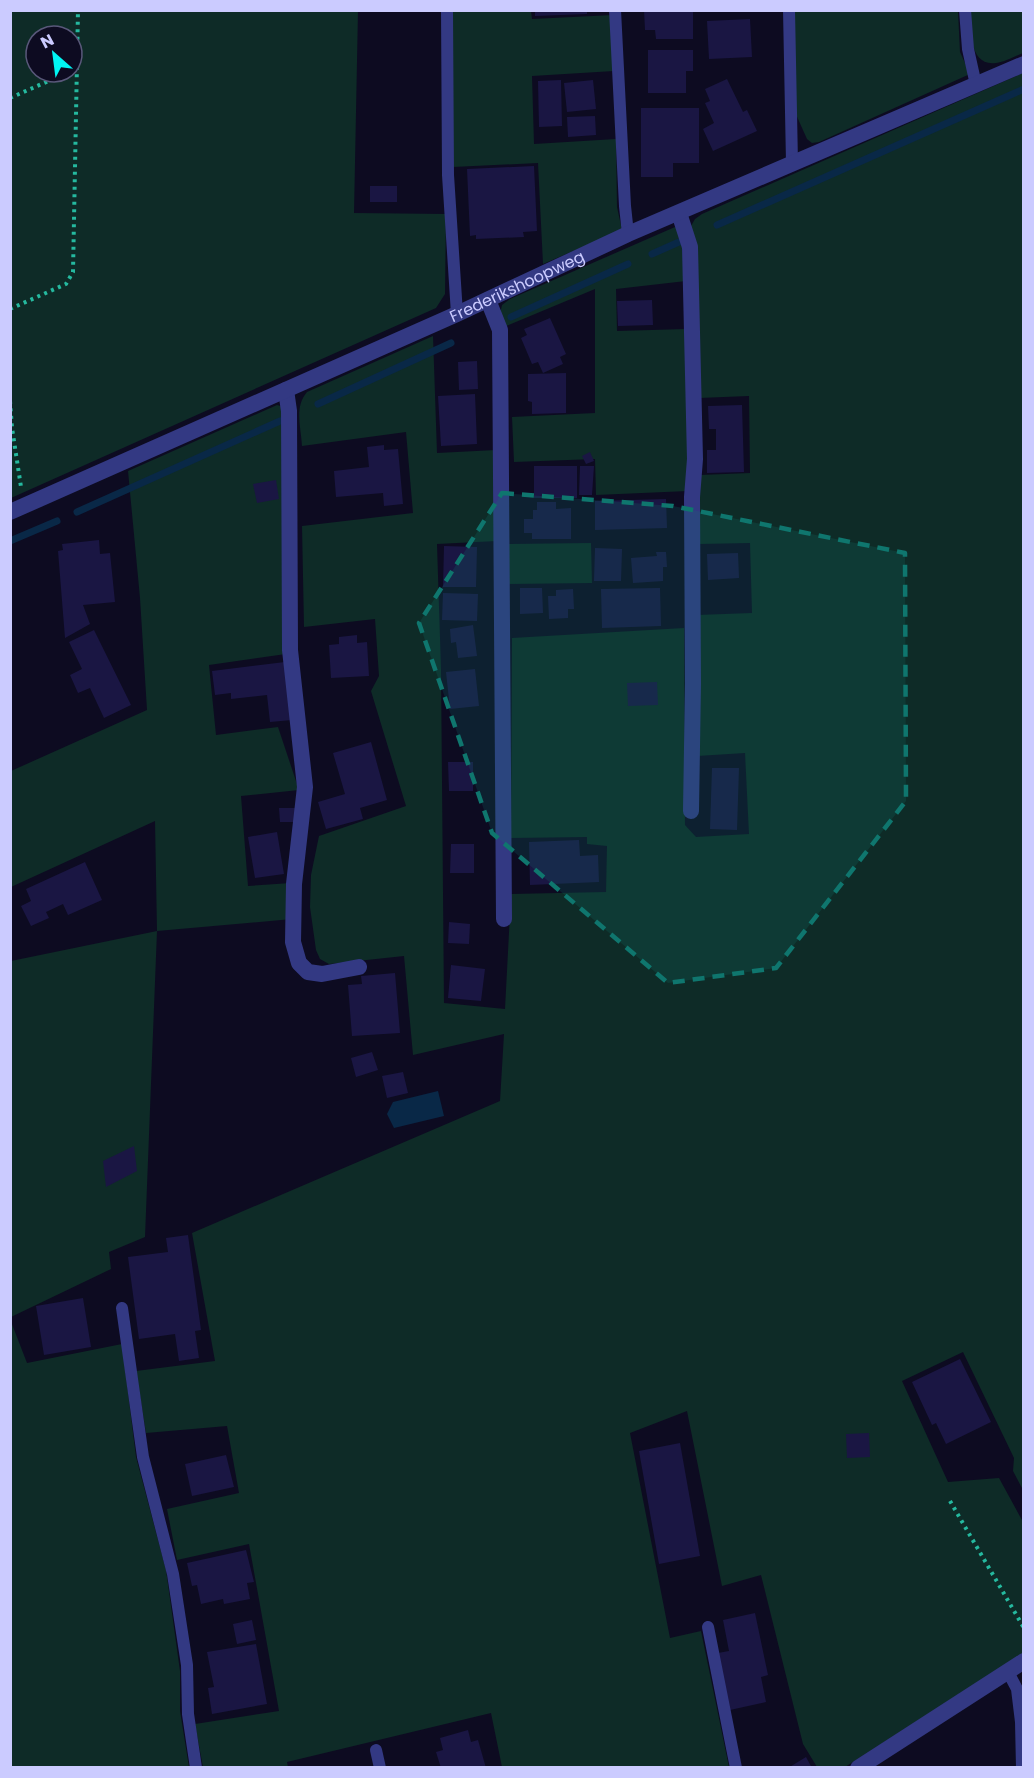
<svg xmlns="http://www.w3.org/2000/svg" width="1034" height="1778" viewBox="0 0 1034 1778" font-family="Poppins,sans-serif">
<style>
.green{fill:#0e2b27;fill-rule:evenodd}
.water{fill:#092847}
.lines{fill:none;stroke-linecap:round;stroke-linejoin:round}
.stream{stroke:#092847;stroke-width:7}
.building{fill:#1a1643}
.path{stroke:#25b99f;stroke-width:4;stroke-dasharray:3 4.5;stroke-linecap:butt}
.service{stroke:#333983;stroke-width:12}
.minor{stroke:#333983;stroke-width:16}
.marked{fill:#0f766e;fill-opacity:0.2;stroke:#0f766e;stroke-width:4.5;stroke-dasharray:12 8;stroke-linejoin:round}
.labels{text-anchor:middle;stroke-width:6;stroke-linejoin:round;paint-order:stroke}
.street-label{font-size:16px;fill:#cbcbff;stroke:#0d0b21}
</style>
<rect width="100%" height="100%" fill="#0d0b21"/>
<g class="green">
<path d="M 10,11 L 358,11 L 354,213 L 446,214 L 445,294 L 436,308 L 11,498 ZM 36,36 L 72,36 L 72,72 L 36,72 Z"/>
<path d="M 453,11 L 531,11 L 532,19 L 613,15 L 614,71 L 532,76 L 534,144 L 616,139 L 617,207 L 622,230 L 543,264 L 538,163 L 453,167 Z"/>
<path d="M 794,11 L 958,11 L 960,52 L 970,74 L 819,142 L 812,143 L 807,139 L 794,110 Z"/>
<path d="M 969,11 L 1023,11 L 1023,53 C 1015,56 1005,62 996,63 C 969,67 970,28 969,11 Z"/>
<path d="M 1023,73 L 1023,1490 L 1013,1471 L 1014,1458 L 963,1352 L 902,1381 L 948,1482 L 999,1478 L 1023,1522 L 1023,1653 L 845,1767 L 817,1767 L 803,1744 L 761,1575 L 722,1586 L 687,1411 L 630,1433 L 670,1638 L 701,1631 L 729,1767 L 502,1767 L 491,1713 L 287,1762 L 288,1767 L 203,1767 L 195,1724 L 279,1711 L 249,1544 L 177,1560 L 167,1509 L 239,1493 L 227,1426 L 146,1433 L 136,1371 L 215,1361 L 192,1233 L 500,1101 L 504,1034 L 413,1055 L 404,956 L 329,964 L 320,959 L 316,950 L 310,907 L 311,875 L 319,836 L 406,806 L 371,691 L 379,676 L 375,619 L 304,627 L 302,526 L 413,513 L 406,432 L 302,446 C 301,427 294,407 307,392 L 433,336 L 437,453 L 496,450 L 497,541 L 437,544 L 441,669 L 444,1003 L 505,1009 L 511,894 L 606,892 L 607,846 L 587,844 L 587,837 L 511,838 L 512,638 L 684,628 L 685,825 L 696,837 L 749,834 L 745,753 L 697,756 L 697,615 L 752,613 L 750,543 L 699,544 L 700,475 L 750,473 L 749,396 L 699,398 L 691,226 L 695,219 L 702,214 Z"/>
<path d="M 675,227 L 680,230 L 686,281 L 616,289 L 617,331 L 686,329 L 688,491 L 596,495 L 595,459 L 514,462 L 512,417 L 595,413 L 595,289 L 504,327 L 500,314 L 502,305 L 510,299 Z"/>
<path d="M 277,405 L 284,407 L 293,653 L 209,665 L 216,735 L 278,727 L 299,790 L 241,796 L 248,886 L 291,883 L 292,919 L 157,931 L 145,1237 L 109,1252 L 111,1269 L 11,1317 L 11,961 L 157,931 L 155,821 L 11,887 L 11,771 L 147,710 L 140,598 L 128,471 Z"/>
<path d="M 591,543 L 592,583 L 509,584 L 509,544 Z"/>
<path d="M 10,1319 L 27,1363 L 122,1344 L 136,1457 L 166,1570 L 180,1671 L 180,1711 L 189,1767 L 11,1767 Z"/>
</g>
<path class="water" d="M 438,1091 L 444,1116 L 394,1128 L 387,1114 L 393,1102 Z"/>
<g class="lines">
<g class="stream">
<path d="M 717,225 L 1024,89"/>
<path d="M 652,254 L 679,242"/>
<path d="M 511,317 L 628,264"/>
<path d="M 318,404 L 451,343"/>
<path d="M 77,512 L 280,421"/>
<path d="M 10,541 L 57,521"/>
</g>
</g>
<g class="building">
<path d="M 535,10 L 587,10 L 587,14 L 535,16 Z"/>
<path d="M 644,10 L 693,10 L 693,39 L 656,39 L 655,30 L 645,30 Z"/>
<path d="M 750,19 L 752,57 L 709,59 L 707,21 Z"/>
<path d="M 648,50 L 693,50 L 693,71 L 686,71 L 686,93 L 648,93 Z"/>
<path d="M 727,79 L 743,112 L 747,110 L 757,131 L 713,151 L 703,129 L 714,123 L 705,103 L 710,101 L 705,89 Z"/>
<path d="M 561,80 L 562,126 L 539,127 L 538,81 Z"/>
<path d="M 593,80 L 596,109 L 567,112 L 564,83 Z"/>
<path d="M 641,108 L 699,108 L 699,163 L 673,163 L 673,177 L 641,177 Z"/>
<path d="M 595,116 L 596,135 L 568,137 L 567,117 Z"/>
<path d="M 534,166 L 537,231 L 523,232 L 524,237 L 476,239 L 476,235 L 470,236 L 467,169 Z"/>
<rect x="370" y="186" width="27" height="16"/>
<path d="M 652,300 L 653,325 L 618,326 L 617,301 Z"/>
<path d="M 550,318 L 566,354 L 560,357 L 563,364 L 543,373 L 538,362 L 532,364 L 521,338 L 527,335 L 524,329 Z"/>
<path d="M 477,361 L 478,389 L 459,390 L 458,362 Z"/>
<path d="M 566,373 L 566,413 L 532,414 L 532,402 L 528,401 L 528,374 Z"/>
<path d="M 475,394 L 477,444 L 441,446 L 438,396 Z"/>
<path d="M 742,405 L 744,472 L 707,473 L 707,450 L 716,450 L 716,429 L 709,429 L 708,406 Z"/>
<path d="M 384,445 L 384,450 L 398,449 L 403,504 L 384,506 L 383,493 L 336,497 L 334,471 L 369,467 L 367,447 Z"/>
<path d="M 590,452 L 594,461 L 586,464 L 582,456 Z"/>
<rect x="534" y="466" width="43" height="32"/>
<path d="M 580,466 L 594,466 L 592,495 L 579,495 Z"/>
<path d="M 276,480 L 279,499 L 257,503 L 253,484 Z"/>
<path d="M 666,499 L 667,528 L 595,530 L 595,501 Z"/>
<path d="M 537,502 L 556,502 L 556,509 L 571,508 L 571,539 L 532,539 L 532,533 L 524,533 L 524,519 L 533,519 L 533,510 L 537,510 Z"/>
<path d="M 99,540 L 100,554 L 110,553 L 115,602 L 83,605 L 90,624 L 65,638 L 58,551 L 63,550 L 62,544 Z"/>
<path d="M 444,546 L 477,547 L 476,587 L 443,587 Z"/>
<path d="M 595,548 L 622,549 L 621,581 L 594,581 Z"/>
<path d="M 656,552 L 666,552 L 667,567 L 663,567 L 663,581 L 633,583 L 631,558 L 657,556 Z"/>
<path d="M 738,553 L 739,578 L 708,580 L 707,554 Z"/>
<path d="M 520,588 L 542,588 L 543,613 L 520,614 Z"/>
<path d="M 660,588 L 661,626 L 602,628 L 601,589 Z"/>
<path d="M 573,589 L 574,609 L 568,609 L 568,618 L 549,619 L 548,596 L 556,596 L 556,590 Z"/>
<path d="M 443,593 L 478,594 L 477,621 L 442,620 Z"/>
<path d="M 473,625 L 477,656 L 458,658 L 456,642 L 451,643 L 450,629 Z"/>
<path d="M 94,630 L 131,705 L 104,718 L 90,688 L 78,693 L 70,675 L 82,669 L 69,642 Z"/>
<path d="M 357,635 L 357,643 L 367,642 L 369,676 L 331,678 L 329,645 L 339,644 L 339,637 Z"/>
<path d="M 285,662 L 292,720 L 270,722 L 267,695 L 231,699 L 231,693 L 215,695 L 212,671 Z"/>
<path d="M 475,669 L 479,706 L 450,709 L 446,672 Z"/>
<path d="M 657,682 L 658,705 L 628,706 L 627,683 Z"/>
<path d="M 371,742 L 387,800 L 360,808 L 363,819 L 326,829 L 318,802 L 345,794 L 333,753 Z"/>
<path d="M 448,762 L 473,762 L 473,791 L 449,791 Z"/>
<path d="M 712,768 L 739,768 L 737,830 L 710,829 Z"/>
<path d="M 279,808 L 295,808 L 296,822 L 280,822 Z"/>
<path d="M 277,832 L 284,874 L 255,878 L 248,837 Z"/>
<path d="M 579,840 L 580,856 L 598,855 L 599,882 L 530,885 L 529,842 Z"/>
<path d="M 451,844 L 474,844 L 474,873 L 450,873 Z"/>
<path d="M 85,862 L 102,900 L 68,915 L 63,904 L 46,912 L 49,918 L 31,926 L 21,906 L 31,901 L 26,889 Z"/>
<path d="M 449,922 L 470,924 L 469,944 L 448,943 Z"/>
<path d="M 451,965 L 485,969 L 481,1001 L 448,998 Z"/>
<path d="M 395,973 L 400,1033 L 352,1036 L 348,985 L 362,984 L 361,976 Z"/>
<path d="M 372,1052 L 378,1070 L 356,1077 L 351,1058 Z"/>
<path d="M 403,1072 L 408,1093 L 387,1098 L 382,1076 Z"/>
<path d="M 134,1146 L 137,1171 L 106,1187 L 103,1161 Z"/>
<path d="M 188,1235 L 201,1330 L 195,1331 L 199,1358 L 179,1361 L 175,1334 L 139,1339 L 128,1257 L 168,1252 L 166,1238 Z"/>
<path d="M 83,1298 L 91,1347 L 44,1355 L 36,1306 Z"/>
<path d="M 960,1359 L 991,1422 L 946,1444 L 936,1423 L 932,1425 L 912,1382 Z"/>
<path d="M 869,1433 L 870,1457 L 847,1458 L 846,1434 Z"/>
<path d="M 680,1443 L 700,1556 L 659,1564 L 639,1451 Z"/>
<path d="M 226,1455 L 234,1487 L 192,1496 L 185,1464 Z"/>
<path d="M 246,1550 L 254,1582 L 247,1583 L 250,1599 L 224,1604 L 223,1599 L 201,1604 L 197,1585 L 192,1586 L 187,1563 Z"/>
<path d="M 755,1613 L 768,1675 L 761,1677 L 766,1702 L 730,1710 L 718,1653 L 729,1651 L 723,1620 Z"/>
<path d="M 252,1620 L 256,1640 L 237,1644 L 233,1624 Z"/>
<path d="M 256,1644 L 267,1704 L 212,1714 L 208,1688 L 214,1687 L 207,1652 Z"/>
<path d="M 468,1730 L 471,1742 L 478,1740 L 486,1768 L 441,1768 L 436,1752 L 443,1750 L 440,1738 Z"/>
<path d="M 806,1757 L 812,1768 L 788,1768 Z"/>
</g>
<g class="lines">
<g class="path">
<path d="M 10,98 L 69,72"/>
<path d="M 10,309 L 66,284 L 73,272 L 78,10"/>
<path d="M 10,401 L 12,428 L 21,487"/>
<path d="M 950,1501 L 1024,1628"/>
</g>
<g class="service">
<path d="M 447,10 L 448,175 L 457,314"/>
<path d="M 615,10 L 625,206 L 628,234"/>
<path d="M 789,10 L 792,163"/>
<path d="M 965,10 L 968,49 L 976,85"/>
<path d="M 122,1308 L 143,1457 L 173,1574 L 187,1665 L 188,1714 L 196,1768"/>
<path d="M 708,1627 L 736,1768"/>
<path d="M 1008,1672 L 1017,1689 L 1021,1722 L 1022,1768"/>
<path d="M 376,1750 L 380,1768"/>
</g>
<g class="minor">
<path d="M 679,213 L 690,247 L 695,459 L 692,497 L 693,684 L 691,811"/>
<path d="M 488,300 L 500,330 L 504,919"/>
<path d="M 286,390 L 289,411 L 290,650 L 305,787 L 294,884 L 293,942 L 299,963 L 308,972 L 322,974 L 359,967"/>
<path id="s1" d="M 10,512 L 457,314 L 628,234 L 1024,64"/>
<path d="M 858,1768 L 1024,1661"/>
</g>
</g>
<path class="marked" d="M 502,493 L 673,506 L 905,553 L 906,801 L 776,968 L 668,983 L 492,833 L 419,623 Z"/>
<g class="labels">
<g class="street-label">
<text dy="6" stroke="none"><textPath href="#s1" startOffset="555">Frederikshoopweg</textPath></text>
</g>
</g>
<rect width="1034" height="1778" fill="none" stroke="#cbcbff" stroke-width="24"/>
<g transform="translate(54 54) rotate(332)"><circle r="28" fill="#0d0b21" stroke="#59587a" stroke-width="1.5"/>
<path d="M0-4.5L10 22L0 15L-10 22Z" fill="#00f6f3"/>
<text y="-9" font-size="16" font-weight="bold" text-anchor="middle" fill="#cbcbff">N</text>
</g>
</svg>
